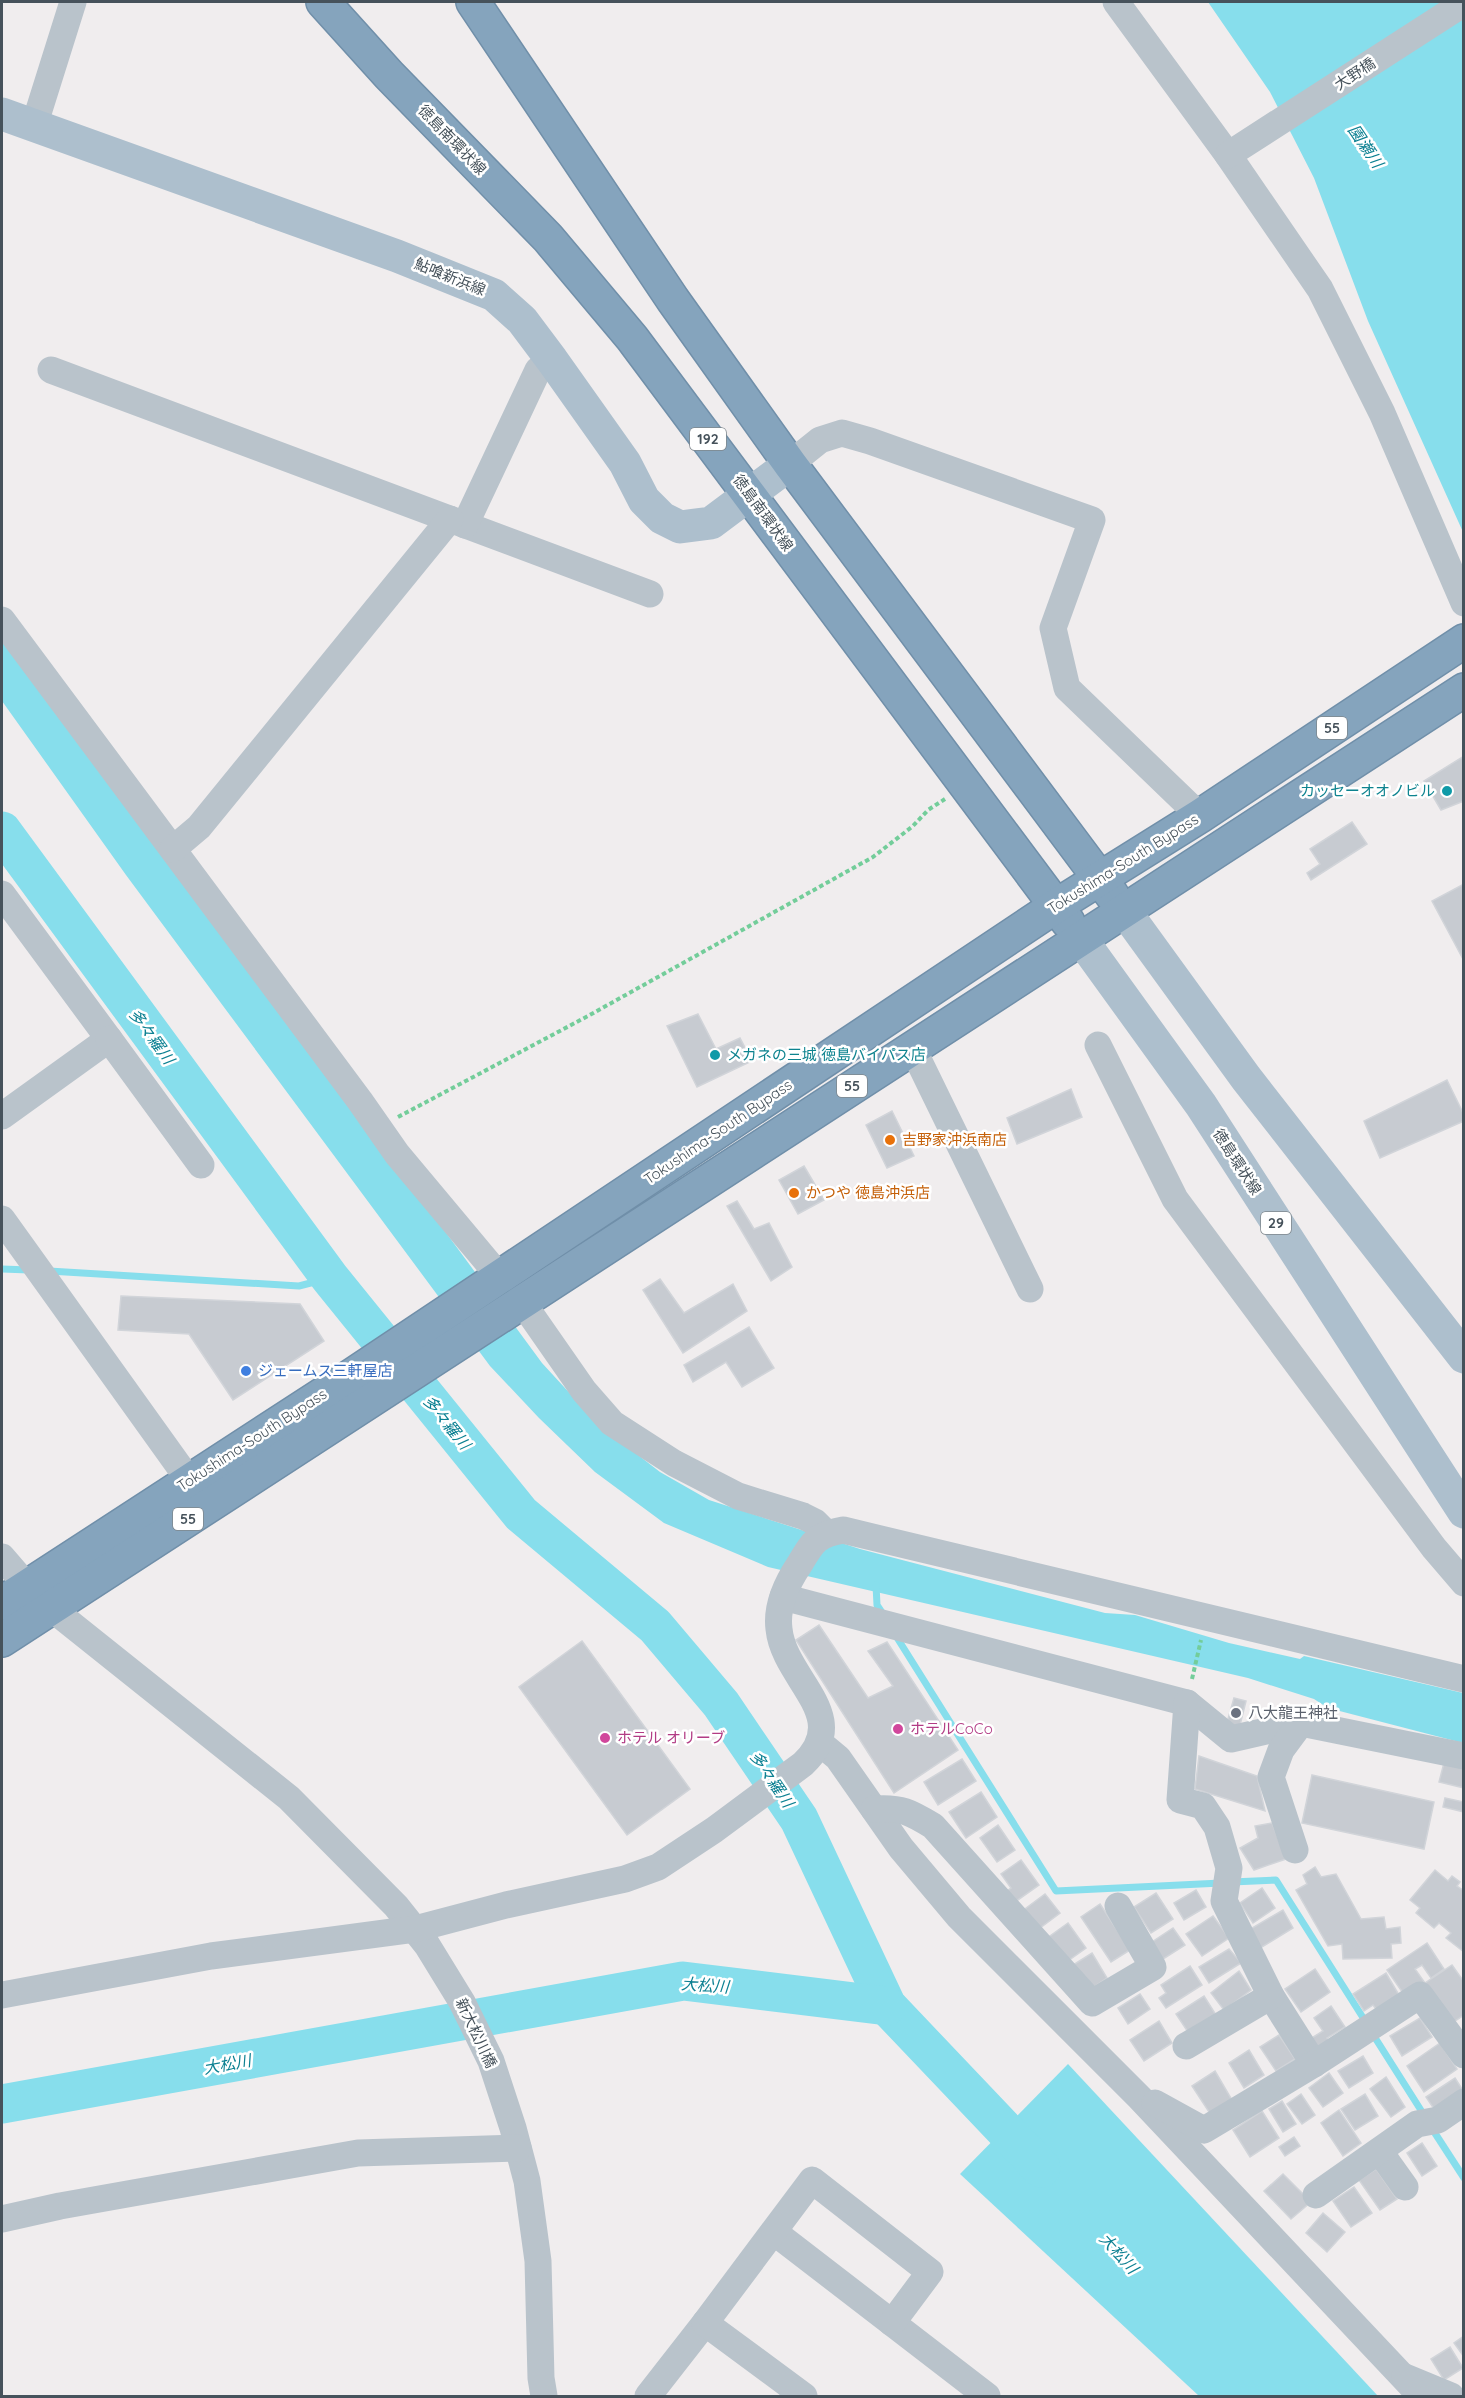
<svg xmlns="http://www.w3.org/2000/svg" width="1465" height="2398" viewBox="0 0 1465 2398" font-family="Quicksand,'Noto Sans JP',sans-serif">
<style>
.water{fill:#87deec}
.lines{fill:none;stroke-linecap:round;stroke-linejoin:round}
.stream{stroke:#87deec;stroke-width:7}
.river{stroke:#87deec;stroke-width:39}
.building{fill:#c7cbd1;stroke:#d1d4d9;stroke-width:1.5}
.highway-casing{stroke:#708fa9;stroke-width:36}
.path{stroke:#73cd9a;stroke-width:4;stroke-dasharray:4.5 3;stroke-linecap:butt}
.minor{stroke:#b9c3cb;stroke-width:27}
.major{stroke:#adbfcd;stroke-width:33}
.highway{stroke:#85a4bd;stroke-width:33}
.culture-dot{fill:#0f9aa8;stroke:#fff;stroke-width:2}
.food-dot{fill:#e8710a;stroke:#fff;stroke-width:2}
.shop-dot{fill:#3f7fe0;stroke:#fff;stroke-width:2}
.worship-dot{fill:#6b7280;stroke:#fff;stroke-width:2}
.hotel-dot{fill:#d1479c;stroke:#fff;stroke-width:2}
.labels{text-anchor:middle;stroke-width:5;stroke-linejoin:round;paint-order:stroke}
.shield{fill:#fff;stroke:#7e868c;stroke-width:1.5}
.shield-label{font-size:14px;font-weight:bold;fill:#46525b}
.street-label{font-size:15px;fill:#46525b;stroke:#fff}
.culture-label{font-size:15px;fill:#0d838f;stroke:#fff;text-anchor:end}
.food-label{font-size:15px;fill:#c56008;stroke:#fff;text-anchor:start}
.shop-label{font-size:15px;fill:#366cbe;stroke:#fff;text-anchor:start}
.worship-label{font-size:15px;fill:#5b616d;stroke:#fff;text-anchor:start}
.hotel-label{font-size:15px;fill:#b23c85;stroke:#fff;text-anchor:start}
.water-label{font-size:16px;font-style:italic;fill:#0c8092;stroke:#fff}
</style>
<rect width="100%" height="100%" fill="#f0edee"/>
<g class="water">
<path d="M 1208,2 L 1463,2 L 1463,532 L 1368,321 L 1314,178 L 1270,92 Z"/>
<path d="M 2,630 L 542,1363 L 598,1424 L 660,1472 L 709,1500 L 860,1549 L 1105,1613 L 1135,1615 L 1229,1643 L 1300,1659 L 1304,1656 L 1463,1693 L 1463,1743 L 1328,1708 L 1314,1699 L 1248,1678 L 768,1567 L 664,1523 L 595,1472 L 539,1418 L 490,1366 L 126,875 L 2,701 Z"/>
<path d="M 1068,2064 L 1378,2396 L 1199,2396 L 960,2174 Z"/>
</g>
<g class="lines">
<g class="stream">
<path d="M 2,1269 L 29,1270"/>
<path d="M 49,1271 L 299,1286 L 330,1278"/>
<path d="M 876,1585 L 877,1605 L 883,1614"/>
<path d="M 896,1636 L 1056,1891 L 1221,1883"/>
<path d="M 1232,1882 L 1276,1880 L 1367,2024"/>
<path d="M 1372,2033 L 1424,2115"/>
<path d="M 1431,2127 L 1464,2178"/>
</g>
<g class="river">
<path d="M 2,831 L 330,1278 L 521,1514 L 655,1626 L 721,1704 L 799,1819 L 887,2006 L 1041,2168"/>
<path d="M 2,2104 L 683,1981 L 887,2006"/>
</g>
</g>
<g class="building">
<path d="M 1464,756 L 1464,801 L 1441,810 L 1424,781 Z"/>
<path d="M 1352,822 L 1367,844 L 1311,880 L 1307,873 L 1320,864 L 1310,849 Z"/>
<path d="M 1464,884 L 1464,961 L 1432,901 Z"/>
<path d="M 698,1014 L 716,1049 L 740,1038 L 752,1061 L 697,1087 L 667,1026 Z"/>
<path d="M 1447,1080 L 1464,1115 L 1464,1121 L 1380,1158 L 1364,1121 Z"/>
<path d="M 1071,1089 L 1082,1117 L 1017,1144 L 1007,1118 Z"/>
<path d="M 892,1111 L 914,1156 L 887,1168 L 866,1125 Z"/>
<path d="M 804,1166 L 824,1200 L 798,1214 L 779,1180 Z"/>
<path d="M 737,1201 L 754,1229 L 769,1223 L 792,1267 L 771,1281 L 727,1206 Z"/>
<path d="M 660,1279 L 684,1313 L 733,1284 L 747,1311 L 683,1353 L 643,1290 Z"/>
<path d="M 121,1296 L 300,1304 L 324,1341 L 233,1400 L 189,1334 L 118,1330 Z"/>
<path d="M 749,1327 L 774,1368 L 742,1387 L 726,1362 L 693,1382 L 684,1365 Z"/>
<path d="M 819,1625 L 868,1698 L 893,1686 L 868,1651 L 887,1642 L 958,1750 L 894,1793 L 796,1640 Z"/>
<path d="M 582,1641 L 690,1789 L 627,1835 L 519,1687 Z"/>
<path d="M 1234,1698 L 1246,1701 L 1239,1729 L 1226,1726 Z"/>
<path d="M 1199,1756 L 1257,1776 L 1265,1811 L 1195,1789 Z"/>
<path d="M 962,1759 L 976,1781 L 938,1805 L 924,1782 Z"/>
<path d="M 1445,1759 L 1464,1764 L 1464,1788 L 1439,1782 Z"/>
<path d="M 1312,1775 L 1434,1802 L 1424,1849 L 1302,1823 Z"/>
<path d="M 981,1792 L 997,1817 L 966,1838 L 949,1812 Z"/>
<path d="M 1445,1798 L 1464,1802 L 1464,1812 L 1443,1807 Z"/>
<path d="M 1272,1823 L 1286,1859 L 1254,1870 L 1240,1848 L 1258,1838 L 1255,1826 Z"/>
<path d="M 998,1825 L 1015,1850 L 997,1862 L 980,1838 Z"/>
<path d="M 1021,1860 L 1039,1885 L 1015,1902 L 1007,1891 L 1011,1888 L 1001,1874 Z"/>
<path d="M 1315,1867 L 1321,1877 L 1336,1874 L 1361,1919 L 1384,1917 L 1386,1929 L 1400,1927 L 1401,1943 L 1391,1944 L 1392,1958 L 1343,1959 L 1342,1944 L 1328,1946 L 1296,1890 L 1307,1884 L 1303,1875 Z"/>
<path d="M 1435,1870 L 1448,1881 L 1452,1876 L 1460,1882 L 1457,1886 L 1464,1891 L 1464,1952 L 1446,1938 L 1451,1933 L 1439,1923 L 1434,1928 L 1416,1913 L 1420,1908 L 1410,1900 Z"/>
<path d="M 1262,1888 L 1275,1908 L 1253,1923 L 1240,1903 Z"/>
<path d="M 1196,1890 L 1206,1907 L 1184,1920 L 1174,1903 Z"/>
<path d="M 1156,1893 L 1173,1919 L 1151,1933 L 1134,1907 Z"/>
<path d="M 1045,1894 L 1060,1913 L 1036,1931 L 1021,1912 Z"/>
<path d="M 1100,1904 L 1130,1950 L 1111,1962 L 1081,1917 Z"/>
<path d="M 1283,1910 L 1293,1928 L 1257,1950 L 1247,1931 Z"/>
<path d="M 1213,1916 L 1229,1938 L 1202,1956 L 1186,1934 Z"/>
<path d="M 1068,1923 L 1086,1948 L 1065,1963 L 1046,1939 Z"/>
<path d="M 1173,1928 L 1185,1945 L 1160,1961 L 1149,1944 Z"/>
<path d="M 1427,1943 L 1444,1969 L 1431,1978 L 1422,1965 L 1415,1969 L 1425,1983 L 1405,1996 L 1387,1970 Z"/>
<path d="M 1229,1949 L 1241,1963 L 1209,1983 L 1199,1967 Z"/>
<path d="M 1092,1953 L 1107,1978 L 1089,1990 L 1073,1965 Z"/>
<path d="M 1452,1965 L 1464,1982 L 1464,2015 L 1449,2025 L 1425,1983 Z"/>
<path d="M 1190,1966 L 1202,1985 L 1166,2008 L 1159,1998 L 1166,1993 L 1161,1985 Z"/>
<path d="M 1315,1969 L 1330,1992 L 1301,2012 L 1285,1989 Z"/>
<path d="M 1239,1971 L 1251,1990 L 1224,2010 L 1211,1993 Z"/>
<path d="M 1386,1973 L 1399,1995 L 1376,2009 L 1373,2005 L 1364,2011 L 1353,1994 Z"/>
<path d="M 1140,1994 L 1150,2009 L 1128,2024 L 1118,2008 Z"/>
<path d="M 1204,1996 L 1216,2015 L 1188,2032 L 1176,2014 Z"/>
<path d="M 1331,2006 L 1345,2027 L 1327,2038 L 1331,2044 L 1319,2052 L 1310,2039 L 1323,2031 L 1314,2018 Z"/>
<path d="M 1420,2018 L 1432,2037 L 1402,2056 L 1390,2036 Z"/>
<path d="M 1159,2021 L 1172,2043 L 1144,2061 L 1130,2040 Z"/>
<path d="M 1279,2035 L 1295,2059 L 1276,2071 L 1260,2047 Z"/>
<path d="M 1440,2043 L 1457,2069 L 1424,2092 L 1407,2066 Z"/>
<path d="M 1249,2050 L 1264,2075 L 1244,2088 L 1229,2063 Z"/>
<path d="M 1363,2056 L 1373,2073 L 1349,2088 L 1338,2071 Z"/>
<path d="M 1215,2071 L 1232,2100 L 1211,2115 L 1192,2086 Z"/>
<path d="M 1329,2073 L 1343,2093 L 1323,2107 L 1309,2088 Z"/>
<path d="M 1386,2077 L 1405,2107 L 1391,2117 L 1370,2089 Z"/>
<path d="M 1455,2078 L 1464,2092 L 1436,2112 L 1426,2097 Z"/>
<path d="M 1301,2094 L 1315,2115 L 1302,2124 L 1287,2104 Z"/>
<path d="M 1365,2094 L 1378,2116 L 1355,2130 L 1341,2109 Z"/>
<path d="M 1282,2101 L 1296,2124 L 1283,2132 L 1269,2109 Z"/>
<path d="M 1339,2110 L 1361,2143 L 1343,2156 L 1321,2123 Z"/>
<path d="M 1262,2111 L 1279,2138 L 1250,2157 L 1233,2130 Z"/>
<path d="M 1294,2137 L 1300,2146 L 1285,2156 L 1279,2147 Z"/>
<path d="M 1422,2143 L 1437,2166 L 1422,2176 L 1407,2153 Z"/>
<path d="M 1376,2169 L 1397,2199 L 1380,2210 L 1359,2180 Z"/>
<path d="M 1283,2174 L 1311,2202 L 1291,2219 L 1264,2191 Z"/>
<path d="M 1354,2187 L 1372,2213 L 1351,2227 L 1333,2201 Z"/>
<path d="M 1323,2213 L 1345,2232 L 1327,2252 L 1306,2233 Z"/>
<path d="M 1464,2336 L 1464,2357 L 1454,2343 Z"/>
<path d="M 1450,2347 L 1463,2368 L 1444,2380 L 1431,2359 Z"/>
</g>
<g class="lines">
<g class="highway-casing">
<g id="highway">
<path d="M 323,2 L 389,75 L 548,238 L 632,338 L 1068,922"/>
<path d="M 473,2 L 673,300 L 790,464 L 1112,895"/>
<path d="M 2,1603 L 354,1374 L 1056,906 L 1200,816 L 1464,641"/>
<path d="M 2,1640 L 1464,690"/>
</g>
</g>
<g class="path">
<path d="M 398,1117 L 588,1016 L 873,857 L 913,826 L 928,810 L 945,799"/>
<path d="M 1192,1679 L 1201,1640"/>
</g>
<g class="minor">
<path d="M 1116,2 L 1228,155 L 1320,289 L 1382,413 L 1464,603"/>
<path d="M 34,126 L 73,2"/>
<path d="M 1228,155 L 1464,3"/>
<path d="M 51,370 L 650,594"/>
<path d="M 790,464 L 820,440 L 842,433 L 870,441 L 1092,520 L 1053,628 L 1067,688 L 1200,816"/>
<path d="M 465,525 L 538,370 L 552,360"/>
<path d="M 2,620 L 360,1101 L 397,1154 L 500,1277"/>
<path d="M 173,849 L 199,827 L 450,519"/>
<path d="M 2,894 L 109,1039 L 2,1116"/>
<path d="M 109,1039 L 201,1165"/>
<path d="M 1098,1045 L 1175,1199 L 1434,1548 L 1464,1583"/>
<path d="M 912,1047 L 1030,1289"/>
<path d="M 2,1219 L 189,1480"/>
<path d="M 522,1302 L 584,1391 L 612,1423 L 674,1463 L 738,1496 L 803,1516 L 815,1522 L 826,1533"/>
<path d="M 2,1557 L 27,1586 L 51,1608 L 289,1798 L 396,1906 L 427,1945 L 462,2002 L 491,2061 L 513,2128 L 527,2181 L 538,2261 L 541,2378 L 544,2396"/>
<path d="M 783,1597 L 1187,1703 L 1231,1739 L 1301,1723 L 1464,1756"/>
<path d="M 1187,1703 L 1180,1800 L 1203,1806 L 1217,1827 L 1229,1868 L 1224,1901 L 1271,1996 L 1314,2064"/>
<path d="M 820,1743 L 838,1758 L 901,1848 L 959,1917 L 1139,2097 L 1421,2396"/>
<path d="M 874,1809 C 901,1807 910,1812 933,1826 L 1092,2003 L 1153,1967 L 1118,1906"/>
<path d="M 1295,1850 L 1271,1777 L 1281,1750 L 1301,1723"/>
<path d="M 2,1995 L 211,1956 L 415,1929 L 506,1905 L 625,1879 L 658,1867 L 714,1830 L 803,1764 C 854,1716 784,1680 779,1629 C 776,1606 787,1583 799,1565 C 813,1542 816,1535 843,1530 L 1464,1679"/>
<path d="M 1186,2046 L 1271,1996"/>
<path d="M 1155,2103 L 1204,2130 L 1314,2064 L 1420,1995 L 1464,2055"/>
<path d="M 1380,2152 L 1405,2187"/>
<path d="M 1316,2195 L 1417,2124 L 1438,2120 L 1464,2102"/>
<path d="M 2,2219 L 60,2206 L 358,2153 L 518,2148"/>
<path d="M 774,2232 L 987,2396"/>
<path d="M 1405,2377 L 1451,2396"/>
<path d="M 648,2396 L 705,2323"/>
<path d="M 804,2396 L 705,2323 L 812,2180 L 930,2272 L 892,2323"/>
</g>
<g class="major">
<path d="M 2,114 L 397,256 L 494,295 L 522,320 L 552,360 L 625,463 L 644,500 L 662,518 L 680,527 L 711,523 L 790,464"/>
<path d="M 1124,910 L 1246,1078 L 1464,1357"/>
<path d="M 1081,939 L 1201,1105 L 1464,1512"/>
</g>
<use href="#highway" class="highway"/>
</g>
<g class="culture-dot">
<circle cx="1447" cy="791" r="6"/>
<circle cx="715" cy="1055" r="6"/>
</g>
<g class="food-dot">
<circle cx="890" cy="1140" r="6"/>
<circle cx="794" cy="1193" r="6"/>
</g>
<circle class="shop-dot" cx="246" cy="1371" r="6"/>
<circle class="worship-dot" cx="1236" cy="1713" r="6"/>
<g class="hotel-dot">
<circle cx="898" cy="1729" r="6"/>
<circle cx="605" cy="1738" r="6"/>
</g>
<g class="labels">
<g class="shield">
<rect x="690" y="428" width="36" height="22" rx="4.5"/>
<rect x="1317" y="717" width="30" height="22" rx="4.5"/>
<rect x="837" y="1075" width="30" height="22" rx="4.5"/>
<rect x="1261" y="1212" width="30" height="22" rx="4.5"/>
<rect x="173" y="1508" width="30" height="22" rx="4.5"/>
</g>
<g class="shield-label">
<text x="708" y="444">192</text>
<text x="1332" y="733">55</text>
<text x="852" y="1091">55</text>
<text x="1276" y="1228">29</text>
<text x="188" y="1524">55</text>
</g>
<g class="street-label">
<text transform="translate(1355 74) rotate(-33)" y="5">大野橋</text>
<text transform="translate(452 140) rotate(46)" y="5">徳島南環状線</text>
<text transform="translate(450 277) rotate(22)" y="5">鮎喰新浜線</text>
<text transform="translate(763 513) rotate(54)" y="5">徳島南環状線</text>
<text transform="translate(1123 864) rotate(-32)" y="5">Tokushima-South Bypass</text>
<text transform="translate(718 1132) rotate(-34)" y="5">Tokushima-South Bypass</text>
<text transform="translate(1237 1162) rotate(57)" y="5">徳島環状線</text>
<text transform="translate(252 1440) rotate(-33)" y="5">Tokushima-South Bypass</text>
<text transform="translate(476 2033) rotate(65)" y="5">新大松川橋</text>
</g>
<g class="culture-label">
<text x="1435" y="796">カッセーオオノビル</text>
<text x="727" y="1060" text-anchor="start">メガネの三城 徳島バイパス店</text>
</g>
<g class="food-label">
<text x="902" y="1145">吉野家沖浜南店</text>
<text x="806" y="1198">かつや 徳島沖浜店</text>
</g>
<g class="shop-label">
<text x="258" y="1376">ジェームス三軒屋店</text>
</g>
<g class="worship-label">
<text x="1248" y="1718">八大龍王神社</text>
</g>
<g class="hotel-label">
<text x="910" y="1734">ホテルCoCo</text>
<text x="617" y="1743">ホテル オリーブ</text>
</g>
<g class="water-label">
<text transform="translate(1366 146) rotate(56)" y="6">園瀬川</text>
<text transform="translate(152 1036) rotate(54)" y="6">多々羅川</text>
<text transform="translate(447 1422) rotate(51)" y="6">多々羅川</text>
<text transform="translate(772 1779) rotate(56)" y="6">多々羅川</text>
<text transform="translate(705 1985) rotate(4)" y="6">大松川</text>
<text transform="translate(227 2064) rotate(-10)" y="6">大松川</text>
<text transform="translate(1119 2253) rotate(48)" y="6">大松川</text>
</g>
</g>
<rect width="1465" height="2398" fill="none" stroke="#46525b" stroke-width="6"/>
</svg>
